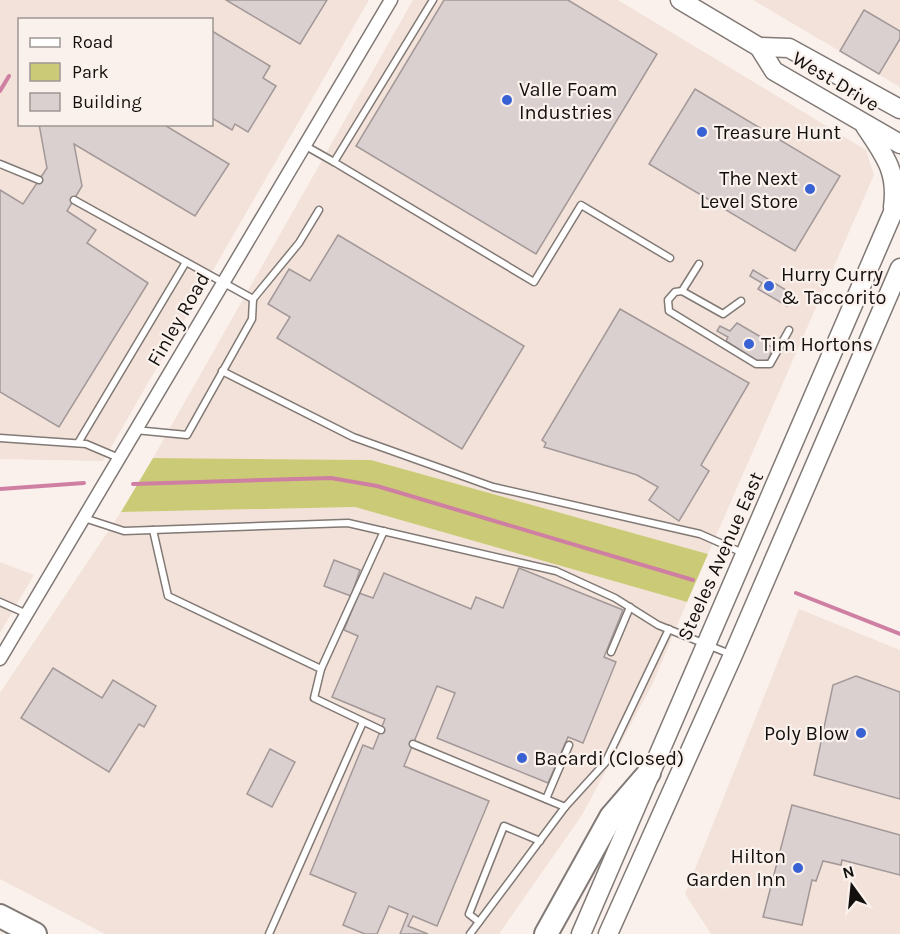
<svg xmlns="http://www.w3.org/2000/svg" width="900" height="934" viewBox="0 0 900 934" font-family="Karla,sans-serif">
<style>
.built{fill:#f3e2d9;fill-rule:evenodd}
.green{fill:#cbca77}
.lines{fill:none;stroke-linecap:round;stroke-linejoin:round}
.stream{stroke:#cf7fa2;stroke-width:4}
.building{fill:#dbd0d0;stroke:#a29898;stroke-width:1.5}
.lane-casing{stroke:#817975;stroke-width:9}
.street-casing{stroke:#817975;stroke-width:15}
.secondary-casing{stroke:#817975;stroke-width:21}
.highway-casing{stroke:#817975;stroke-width:26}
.lane{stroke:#fff;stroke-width:6}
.street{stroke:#fff;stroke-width:12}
.secondary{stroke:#fff;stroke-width:18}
.highway{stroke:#fff;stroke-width:22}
.poi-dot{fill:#3862d3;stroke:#faf1ec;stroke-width:2}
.labels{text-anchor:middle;stroke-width:4.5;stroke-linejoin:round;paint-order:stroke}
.street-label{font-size:20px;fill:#120f0d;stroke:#faf1ec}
.poi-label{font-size:20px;fill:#120f0d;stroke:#faf1ec;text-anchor:start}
</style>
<rect width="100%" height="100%" fill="#faf1ec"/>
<g class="built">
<path d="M 0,0 L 369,0 L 103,461 L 0,459 ZM 20,20 L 212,20 L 212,124 L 20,124 Z"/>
<path d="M 413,0 L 618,0 L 866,150 L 874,175 L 708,554 L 371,460 L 153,458 Z"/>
<path d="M 753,0 L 900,0 L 900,87 Z"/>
<path d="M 355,507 L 687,602 L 653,683 L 582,815 L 499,934 L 105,934 L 0,879 L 0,693 L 121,512 Z"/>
<path d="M 0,562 L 34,575 L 0,633 Z"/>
<path d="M 799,609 L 900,650 L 900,934 L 711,934 L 685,894 Z"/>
</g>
<path class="green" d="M 153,458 L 371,460 L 708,554 L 687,602 L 355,507 L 121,512 Z"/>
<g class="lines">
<g class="stream">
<path d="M 0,91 L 9,76"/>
<path d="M 133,484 L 331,478 L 377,486 L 693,580"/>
<path d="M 0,489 L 84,483"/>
<path d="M 796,593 L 900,634"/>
</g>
</g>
<g class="building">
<path d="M 226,0 L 327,0 L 300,44 Z"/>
<path d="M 444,0 L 568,0 L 657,54 L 536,254 L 356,146 Z"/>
<path d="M 864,10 L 900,31 L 900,39 L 879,74 L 840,51 Z"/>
<path d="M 212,31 L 270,66 L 263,78 L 276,86 L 248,132 L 235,124 L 232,130 L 212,118 Z"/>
<path d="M 695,89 L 840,176 L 795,251 L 649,164 Z"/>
<path d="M 39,124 L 163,124 L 229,164 L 195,216 L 74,144 L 82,186 L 67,211 L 96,230 L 87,243 L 148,283 L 59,427 L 0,392 L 0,190 L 23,204 L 47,168 Z"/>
<path d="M 338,235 L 524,346 L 462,449 L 277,338 L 290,317 L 268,304 L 289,269 L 310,281 Z"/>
<path d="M 753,270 L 794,295 L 787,306 L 758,289 L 762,283 L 750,276 Z"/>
<path d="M 620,309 L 749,383 L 701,465 L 709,471 L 679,521 L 649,500 L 658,487 L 637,475 L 544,447 L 546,443 L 542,440 Z"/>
<path d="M 737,323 L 761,337 L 761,340 L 773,348 L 768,360 L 759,362 L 726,341 L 728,337 L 717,331 L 720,326 L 730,331 Z"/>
<path d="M 334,560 L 360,570 L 351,596 L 324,586 Z"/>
<path d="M 519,568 L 623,610 L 604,657 L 616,662 L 583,743 L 568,737 L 548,783 L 437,738 L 455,693 L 437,686 L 404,766 L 489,801 L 437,926 L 413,916 L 408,926 L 428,934 L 400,934 L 408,914 L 389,906 L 377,934 L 365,934 L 343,925 L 356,893 L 310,874 L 363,745 L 373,749 L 385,719 L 332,697 L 358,636 L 344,630 L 359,593 L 373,598 L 384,573 L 471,609 L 476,597 L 503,608 Z"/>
<path d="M 53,668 L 102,698 L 113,680 L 156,706 L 144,727 L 139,724 L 109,772 L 21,718 Z"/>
<path d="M 856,676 L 900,692 L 900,799 L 814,775 L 833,685 Z"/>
<path d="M 270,749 L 295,762 L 272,807 L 247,794 Z"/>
<path d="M 792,805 L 900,835 L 900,875 L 842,860 L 841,865 L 823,861 L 816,881 L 812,880 L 802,925 L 763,917 Z"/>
</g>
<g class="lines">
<g class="lane-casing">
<g id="lane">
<path d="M 304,145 L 334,162 L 433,0"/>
<path d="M 334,162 L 534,282 L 581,205 L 670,258"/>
<path d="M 0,164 L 39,180"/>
<path d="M 74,200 L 253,299 L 252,319 L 187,435 L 135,430"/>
<path d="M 682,291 L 699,264"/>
<path d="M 253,299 L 299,243 L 319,210"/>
<path d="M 741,301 L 723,314 L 682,291 L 675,292 L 668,300 L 669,311 L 756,364 L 770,364 L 789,330"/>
<path d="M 222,371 L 353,437 L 493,487 L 700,534 L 743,553"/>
<path d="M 0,438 L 86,444 L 119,458"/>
<path d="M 78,443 L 186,262"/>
<path d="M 84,518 L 124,531 L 348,523 L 556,571 L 615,598 L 658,625 L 730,654"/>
<path d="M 153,530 L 168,596 L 321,669"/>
<path d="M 0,602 L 27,614"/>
<path d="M 611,652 L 630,607"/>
<path d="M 381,730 L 314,698 L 321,669 L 384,531"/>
<path d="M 413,744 L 565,807"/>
<path d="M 546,799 L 569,745"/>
<path d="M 479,922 L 469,914 L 504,826 L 540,841"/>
<path d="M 269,934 L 363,722"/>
<path d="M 470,934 L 565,807 L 605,763 L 669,629"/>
</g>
</g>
<g class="street-casing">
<path id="street" d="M 0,659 L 391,0"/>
</g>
<g class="secondary-casing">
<g id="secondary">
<path d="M 680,0 L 759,47 L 774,71 L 900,144"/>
<path d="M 759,47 L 789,48 L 900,109"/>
<path d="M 865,126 C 884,155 898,171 893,207"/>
<path d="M 581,934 L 900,196"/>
<path d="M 608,934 L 733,655 L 900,268"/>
</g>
</g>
<g class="highway-casing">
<g id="highway">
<path d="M 0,916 L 35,934"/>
<path d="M 546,934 L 611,817 L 649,773"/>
</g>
</g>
<use href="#lane" class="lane"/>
<use href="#street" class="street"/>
<use href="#secondary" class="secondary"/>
<use href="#highway" class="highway"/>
</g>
<g class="poi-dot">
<circle cx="507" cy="100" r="6"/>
<circle cx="702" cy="132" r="6"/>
<circle cx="810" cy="189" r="6"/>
<circle cx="769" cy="286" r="6"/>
<circle cx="749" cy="344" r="6"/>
<circle cx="861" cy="733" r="6"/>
<circle cx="522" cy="758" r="6"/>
<circle cx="798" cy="868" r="6"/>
</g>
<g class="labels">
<g class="street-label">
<text transform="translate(836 81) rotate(31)" y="7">West Drive</text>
<text transform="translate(178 319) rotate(-60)" y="7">Finley Road</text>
<text transform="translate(720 556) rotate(-66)" y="7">Steeles Avenue East</text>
</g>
<g class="poi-label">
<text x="519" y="96">Valle Foam<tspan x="519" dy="23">Industries</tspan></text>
<text x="714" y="139">Treasure Hunt</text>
<text x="798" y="185" text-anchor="end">The Next<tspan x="798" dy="23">Level Store</tspan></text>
<text x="781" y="281">Hurry Curry<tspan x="781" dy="23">&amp; Taccorito</tspan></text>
<text x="761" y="351">Tim Hortons</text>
<text x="849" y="740" text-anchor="end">Poly Blow</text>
<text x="534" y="765">Bacardi (Closed)</text>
<text x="786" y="863" text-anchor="end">Hilton<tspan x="786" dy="23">Garden Inn</tspan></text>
</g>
</g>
<rect x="18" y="18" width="195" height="108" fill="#faf1ec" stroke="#9d9793" stroke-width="1.5"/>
<rect x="30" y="38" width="30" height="9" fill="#ffffff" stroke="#9d9793" stroke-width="1.5"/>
<text x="72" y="48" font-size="18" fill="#120f0d">Road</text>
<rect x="30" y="63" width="30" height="18" fill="#cbca77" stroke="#9d9793" stroke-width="1.5"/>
<text x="72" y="78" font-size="18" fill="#120f0d">Park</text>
<rect x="30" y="93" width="30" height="18" fill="#dbd0d0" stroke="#9d9793" stroke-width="1.5"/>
<text x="72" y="108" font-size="18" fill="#120f0d">Building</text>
<g transform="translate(852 886) rotate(345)" stroke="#faf1ec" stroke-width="4.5" paint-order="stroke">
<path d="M0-4.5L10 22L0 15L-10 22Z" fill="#120f0d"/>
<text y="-9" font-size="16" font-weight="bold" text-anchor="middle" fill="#120f0d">N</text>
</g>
</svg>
